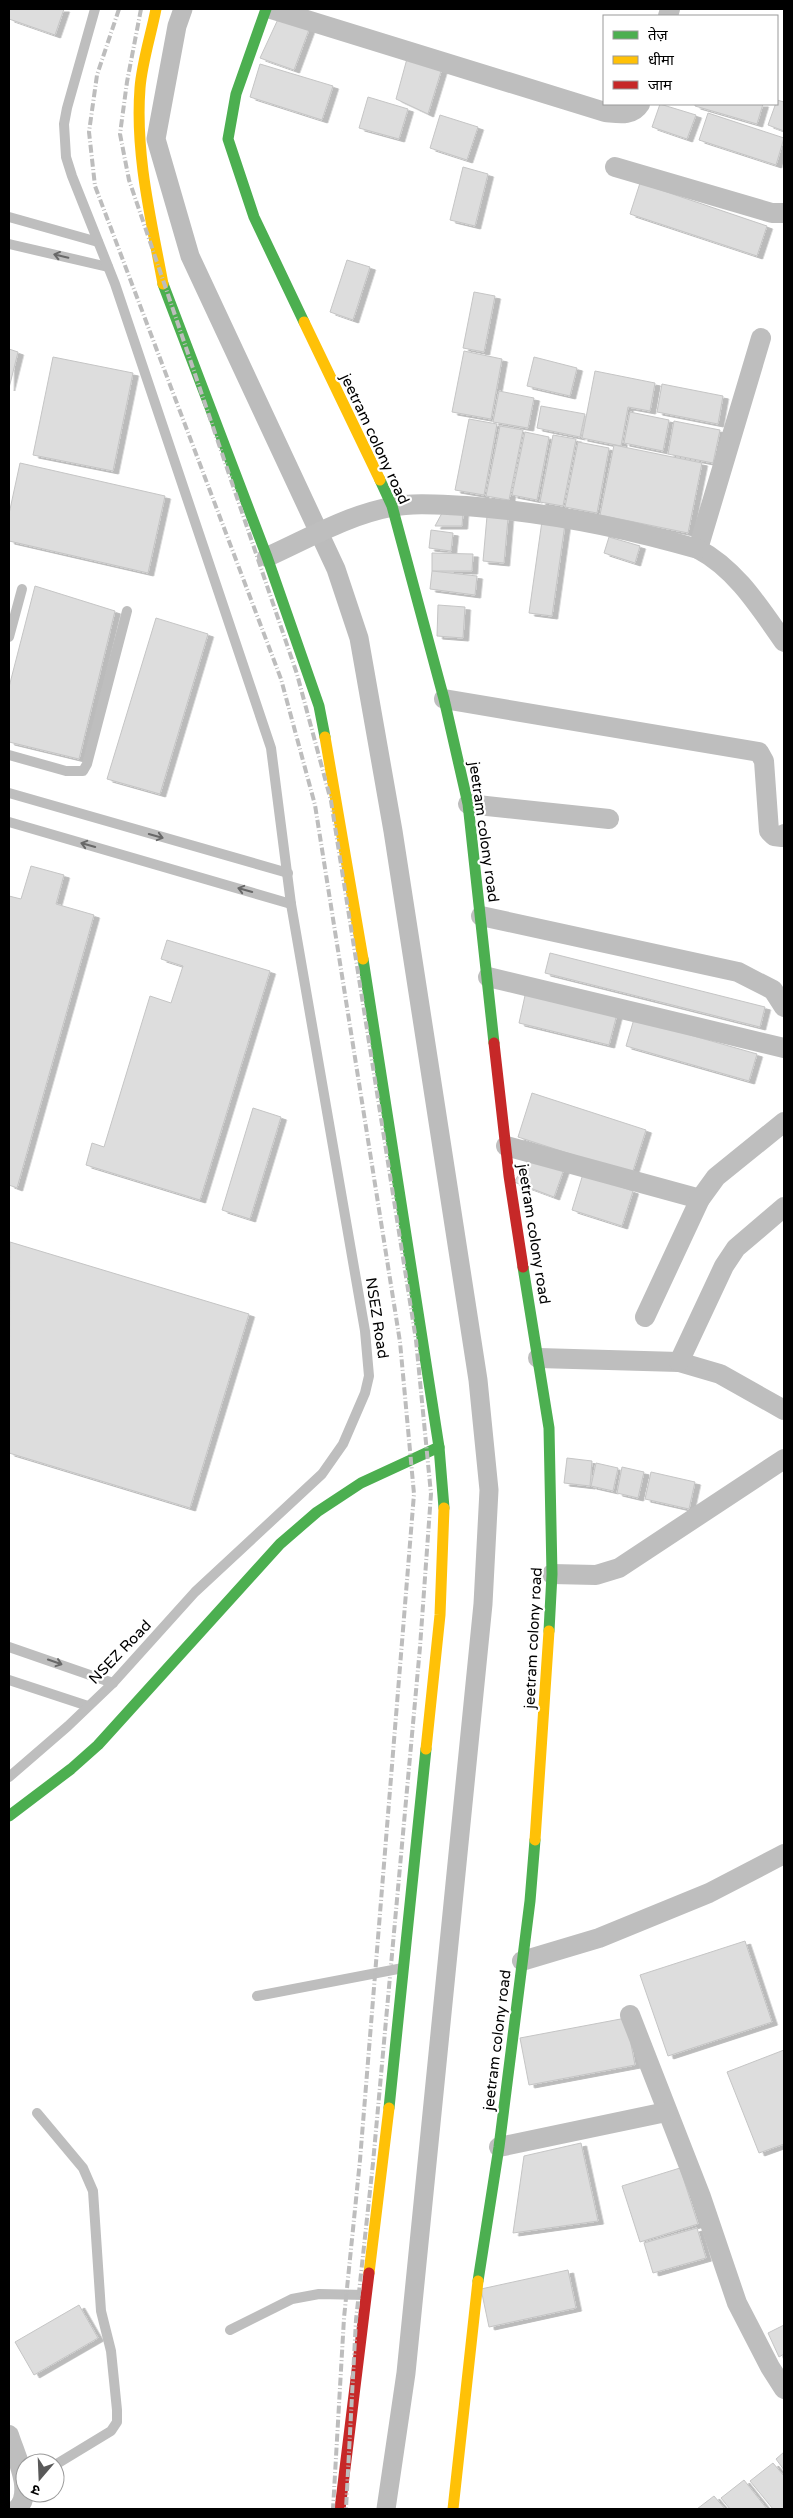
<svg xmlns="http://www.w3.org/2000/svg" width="793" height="2518" viewBox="0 0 793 2518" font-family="'Varela Round','Noto Sans Devanagari',sans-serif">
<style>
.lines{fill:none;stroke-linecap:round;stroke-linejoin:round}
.canal{stroke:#bcbcbc;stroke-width:19}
.building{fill:#ddd;stroke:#c5c5c5;filter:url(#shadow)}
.lane{stroke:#bebebe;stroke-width:10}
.street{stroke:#bebebe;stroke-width:20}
.fast{stroke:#4caf50;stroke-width:11}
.slow{stroke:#ffc107;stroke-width:11}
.jam{stroke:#c62828;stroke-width:11}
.rail{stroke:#bdbdbd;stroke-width:4;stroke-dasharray:8 2.5 1 2.5;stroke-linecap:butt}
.oneway{stroke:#686868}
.labels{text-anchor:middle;stroke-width:4.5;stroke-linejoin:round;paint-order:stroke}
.street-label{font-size:15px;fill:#000;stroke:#fff}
</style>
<defs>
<filter id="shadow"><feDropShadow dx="5.5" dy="3" stdDeviation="0" flood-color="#0004"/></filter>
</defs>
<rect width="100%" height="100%" fill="#fff"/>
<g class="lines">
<path class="canal" d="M 183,9 L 177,26 L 156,139 L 190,256 L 336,569 L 359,638 L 393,831 L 478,1380 L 489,1490 L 483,1604 L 406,2373 L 386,2509"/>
</g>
<g class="building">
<path d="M 9,9 L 64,9 L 55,35 L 9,19 Z"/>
<path d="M 279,17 L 310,27 L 294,70 L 260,58 Z"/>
<path d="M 408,55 L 443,65 L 428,114 L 396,99 Z"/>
<path d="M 260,64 L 333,86 L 322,120 L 250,97 Z"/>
<path d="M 368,97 L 408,109 L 399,139 L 359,128 Z"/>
<path d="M 777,100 L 784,102 L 784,131 L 768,125 Z"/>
<path d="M 660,104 L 696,115 L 687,139 L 652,127 Z"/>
<path d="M 695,104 L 763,104 L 757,124 L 695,106 Z"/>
<path d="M 708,113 L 784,138 L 776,165 L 699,140 Z"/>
<path d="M 440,115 L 478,127 L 467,160 L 430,148 Z"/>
<path d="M 463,167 L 488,174 L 475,226 L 450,220 Z"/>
<path d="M 640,183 L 767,226 L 757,256 L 630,214 Z"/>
<path d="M 347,260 L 370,267 L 353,320 L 330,312 Z"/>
<path d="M 474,292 L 495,296 L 484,352 L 463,348 Z"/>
<path d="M 9,349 L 18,352 L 9,388 Z"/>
<path d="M 464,351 L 502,359 L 491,419 L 452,412 Z"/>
<path d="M 53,357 L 133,373 L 113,471 L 33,455 Z"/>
<path d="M 534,357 L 577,368 L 570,396 L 527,386 Z"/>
<path d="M 595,371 L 655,383 L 650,411 L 628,407 L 621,446 L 582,438 Z"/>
<path d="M 662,384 L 723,396 L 718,424 L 657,412 Z"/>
<path d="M 499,391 L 534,398 L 528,428 L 493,422 Z"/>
<path d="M 541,406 L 585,414 L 580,437 L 537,428 Z"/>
<path d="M 630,412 L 669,420 L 663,451 L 624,443 Z"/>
<path d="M 469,419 L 497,424 L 484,495 L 455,490 Z"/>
<path d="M 674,421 L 720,430 L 713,463 L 668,454 Z"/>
<path d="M 500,426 L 523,430 L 509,500 L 486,496 Z"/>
<path d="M 525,432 L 549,437 L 537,500 L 512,495 Z"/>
<path d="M 553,435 L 576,439 L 563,506 L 540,502 Z"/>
<path d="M 578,442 L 609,448 L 597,513 L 565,507 Z"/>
<path d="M 614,445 L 702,463 L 688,533 L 600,515 Z"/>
<path d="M 20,463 L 165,496 L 148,573 L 9,541 L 9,514 Z"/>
<path d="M 442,513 L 463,513 L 462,526 L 435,526 Z"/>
<path d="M 487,516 L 508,518 L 504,563 L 483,561 Z"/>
<path d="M 542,521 L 565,524 L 552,616 L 529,613 Z"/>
<path d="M 431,530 L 453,533 L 451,551 L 429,548 Z"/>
<path d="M 609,537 L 640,546 L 635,563 L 604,553 Z"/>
<path d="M 432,553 L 473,554 L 472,571 L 432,571 Z"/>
<path d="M 432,571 L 477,576 L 475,595 L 430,589 Z"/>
<path d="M 35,586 L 115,611 L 79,759 L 9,742 L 9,687 Z"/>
<path d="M 438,605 L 465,607 L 463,638 L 437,636 Z"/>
<path d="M 156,618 L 208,634 L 160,794 L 107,779 Z"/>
<path d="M 31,866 L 64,875 L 56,904 L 94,915 L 17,1188 L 9,1185 L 9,896 L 21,899 Z"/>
<path d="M 167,940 L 270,971 L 200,1200 L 86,1165 L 92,1143 L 104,1147 L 150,996 L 171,1003 L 183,966 L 161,959 Z"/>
<path d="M 550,953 L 765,1007 L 760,1027 L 545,973 Z"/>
<path d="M 526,991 L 617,1014 L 609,1045 L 519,1023 Z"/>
<path d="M 634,1019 L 757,1054 L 749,1081 L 626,1046 Z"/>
<path d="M 532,1093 L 646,1130 L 632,1174 L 518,1137 Z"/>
<path d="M 253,1108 L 281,1117 L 250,1219 L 222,1210 Z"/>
<path d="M 528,1161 L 564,1169 L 554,1197 L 514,1182 Z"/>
<path d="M 583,1174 L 633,1191 L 622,1226 L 572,1210 Z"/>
<path d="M 10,1242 L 249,1314 L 190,1508 L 9,1453 Z"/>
<path d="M 567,1458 L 592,1461 L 590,1486 L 564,1483 Z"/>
<path d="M 596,1463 L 618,1468 L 613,1491 L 591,1486 Z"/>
<path d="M 622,1467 L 644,1472 L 638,1498 L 617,1493 Z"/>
<path d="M 651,1472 L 695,1482 L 689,1509 L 645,1499 Z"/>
<path d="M 745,1941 L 772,2022 L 668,2056 L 640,1975 Z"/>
<path d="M 626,2018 L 635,2065 L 529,2085 L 520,2038 Z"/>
<path d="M 784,2050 L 784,2144 L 759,2153 L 727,2072 Z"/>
<path d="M 581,2143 L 598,2221 L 513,2233 L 524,2156 Z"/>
<path d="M 680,2168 L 698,2224 L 640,2242 L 622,2186 Z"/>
<path d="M 697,2228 L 706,2258 L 653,2273 L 644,2243 Z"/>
<path d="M 568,2270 L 576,2308 L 489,2327 L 481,2289 Z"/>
<path d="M 79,2305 L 98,2338 L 34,2375 L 15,2342 Z"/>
<path d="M 784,2325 L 784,2354 L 779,2357 L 768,2333 Z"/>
<path d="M 784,2452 L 784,2470 L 776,2459 Z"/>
<path d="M 773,2463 L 784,2476 L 784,2509 L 773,2509 L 750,2481 Z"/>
<path d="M 744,2480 L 767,2509 L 730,2509 L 721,2498 Z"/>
<path d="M 714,2496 L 725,2509 L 697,2509 Z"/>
</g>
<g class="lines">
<g class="lane">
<path d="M 9,217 L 98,242"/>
<path d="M 9,244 L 108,267"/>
<path d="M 9,637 L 22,589"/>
<path d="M 9,755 L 66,771 L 83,771 L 87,764 L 127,611"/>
<path d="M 9,793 L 288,873"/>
<path d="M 9,822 L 291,904"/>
<path d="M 9,1647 L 113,1683"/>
<path d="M 9,1680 L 88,1706"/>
<path d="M 9,1777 L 68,1726 L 113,1683 L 195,1592 L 322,1474 L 343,1444 L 365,1393 L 369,1376 L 365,1331 L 291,904 L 271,748 L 115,284 L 72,176 L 66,157 L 64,124 L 67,108 L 95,9"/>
<path d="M 257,1996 L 403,1968"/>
<path d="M 37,2113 L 83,2168 L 93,2191 L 101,2311 L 111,2351 L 117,2410 L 117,2422 L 111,2431 L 55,2465"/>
<path d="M 230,2330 L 292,2299 L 319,2294 L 366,2295"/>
</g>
<g class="street">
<path d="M 271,9 L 605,112 C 617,113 632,117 640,104"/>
<path d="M 668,16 L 670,9"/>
<path d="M 615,167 L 772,213 L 784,213"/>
<path d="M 761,338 L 698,549 C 736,569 760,608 784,642"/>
<path d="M 267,557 C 307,539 348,515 391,507 C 415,502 442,505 466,506 C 544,512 623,527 698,549"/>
<path d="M 444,699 L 759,752 L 764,761 L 769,831 L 774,836 L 782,837 L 784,834"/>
<path d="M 468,804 L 609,819"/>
<path d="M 481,916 L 738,972 L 773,990 L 784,1007"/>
<path d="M 488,977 L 784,1048"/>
<path d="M 506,1146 L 700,1199"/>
<path d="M 645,1317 L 700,1199 L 716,1177 L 784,1122"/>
<path d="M 538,1358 L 679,1362 L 720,1374 L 784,1410"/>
<path d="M 679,1362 L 724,1266 L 736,1248 L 784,1207"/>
<path d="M 552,1574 L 596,1575 L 619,1568 L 784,1459"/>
<path d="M 522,1961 L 599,1938 L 709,1893 L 784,1854"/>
<path d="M 630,2015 L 701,2197 L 737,2303 L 770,2367 L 784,2389"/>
<path d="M 499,2147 L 666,2112"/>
<path d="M 9,2435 C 15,2455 35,2492 17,2509"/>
</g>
<g class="fast">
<path d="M 266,9 L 236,94 L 228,139 L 254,217 L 304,322"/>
<path d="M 163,284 L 267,557 L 319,706 L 325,737"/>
<path d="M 380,480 L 392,506 L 444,699 L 468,804 L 494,1043"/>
<path d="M 363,959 L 439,1447 L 444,1508"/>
<path d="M 523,1267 L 549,1428 L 552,1574 L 549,1631"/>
<path d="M 9,1816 L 71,1769 L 98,1745 L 280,1544 L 317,1512 L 361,1483 L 439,1447"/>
<path d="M 389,2108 L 426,1749"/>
<path d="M 478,2281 L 499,2147 L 530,1901 L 535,1840"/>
</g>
<g class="slow">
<path d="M 156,9 C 151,35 142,62 140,88 C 135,154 151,219 163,284"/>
<path d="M 304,322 L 380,480"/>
<path d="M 325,737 L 363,959"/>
<path d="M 426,1749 L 440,1615 L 444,1508"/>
<path d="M 535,1840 L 549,1631"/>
<path d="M 369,2273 L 389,2108"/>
<path d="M 453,2509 L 478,2281"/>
</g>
<g class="jam">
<path d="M 494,1043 L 509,1176 L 523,1267"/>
<path d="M 340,2509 L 369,2273"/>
</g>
<g class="rail">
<path d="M 119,9 L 97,75 L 89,132 L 95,186 L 281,679 L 315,805 L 400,1342 L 414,1494 L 360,2160 L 344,2318 L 333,2509"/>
<path d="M 141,9 L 127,82 L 120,134 L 129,180 L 297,674 L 331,801 L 416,1340 L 431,1494 L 420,1647 L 373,2163 L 356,2320 L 346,2509"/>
</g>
</g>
<defs><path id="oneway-shaft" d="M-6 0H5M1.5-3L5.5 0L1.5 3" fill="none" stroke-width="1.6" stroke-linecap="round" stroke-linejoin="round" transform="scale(1.25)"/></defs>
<g class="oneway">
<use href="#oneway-shaft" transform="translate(61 256) rotate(-167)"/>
<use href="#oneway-shaft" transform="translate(156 836) rotate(16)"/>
<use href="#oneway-shaft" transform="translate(88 845) rotate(-164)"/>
<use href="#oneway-shaft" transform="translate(245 890) rotate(-164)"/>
<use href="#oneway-shaft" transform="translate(55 1662) rotate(19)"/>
</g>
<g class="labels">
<g class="street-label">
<text transform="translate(375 439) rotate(65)" y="5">jeetram colony road</text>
<text transform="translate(484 832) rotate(82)" y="5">jeetram colony road</text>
<text transform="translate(534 1234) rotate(81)" y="5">jeetram colony road</text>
<text transform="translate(377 1318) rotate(81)" y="5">NSEZ Road</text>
<text transform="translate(533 1638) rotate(-87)" y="5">jeetram colony road</text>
<text transform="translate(120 1652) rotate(-46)" y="5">NSEZ Road</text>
<text transform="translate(497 2040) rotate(-83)" y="5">jeetram colony road</text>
</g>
</g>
<rect width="793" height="2518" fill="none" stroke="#000000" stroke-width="20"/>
<rect x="603" y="15" width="175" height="90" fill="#ffffff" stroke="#999999"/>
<rect x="613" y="31" width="25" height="8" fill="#4caf50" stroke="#999999"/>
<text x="648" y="40" font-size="15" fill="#000000">तेज़</text>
<rect x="613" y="56" width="25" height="8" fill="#ffc107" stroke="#999999"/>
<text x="648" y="65" font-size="15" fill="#000000">धीमा</text>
<rect x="613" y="81" width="25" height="8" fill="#c62828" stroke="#999999"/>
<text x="648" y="90" font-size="15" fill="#000000">जाम</text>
<g transform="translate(40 2478) rotate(199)"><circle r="24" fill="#ffffff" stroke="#999999"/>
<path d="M0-4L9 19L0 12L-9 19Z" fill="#595959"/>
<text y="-8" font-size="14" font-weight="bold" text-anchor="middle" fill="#000000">उ</text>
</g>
</svg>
